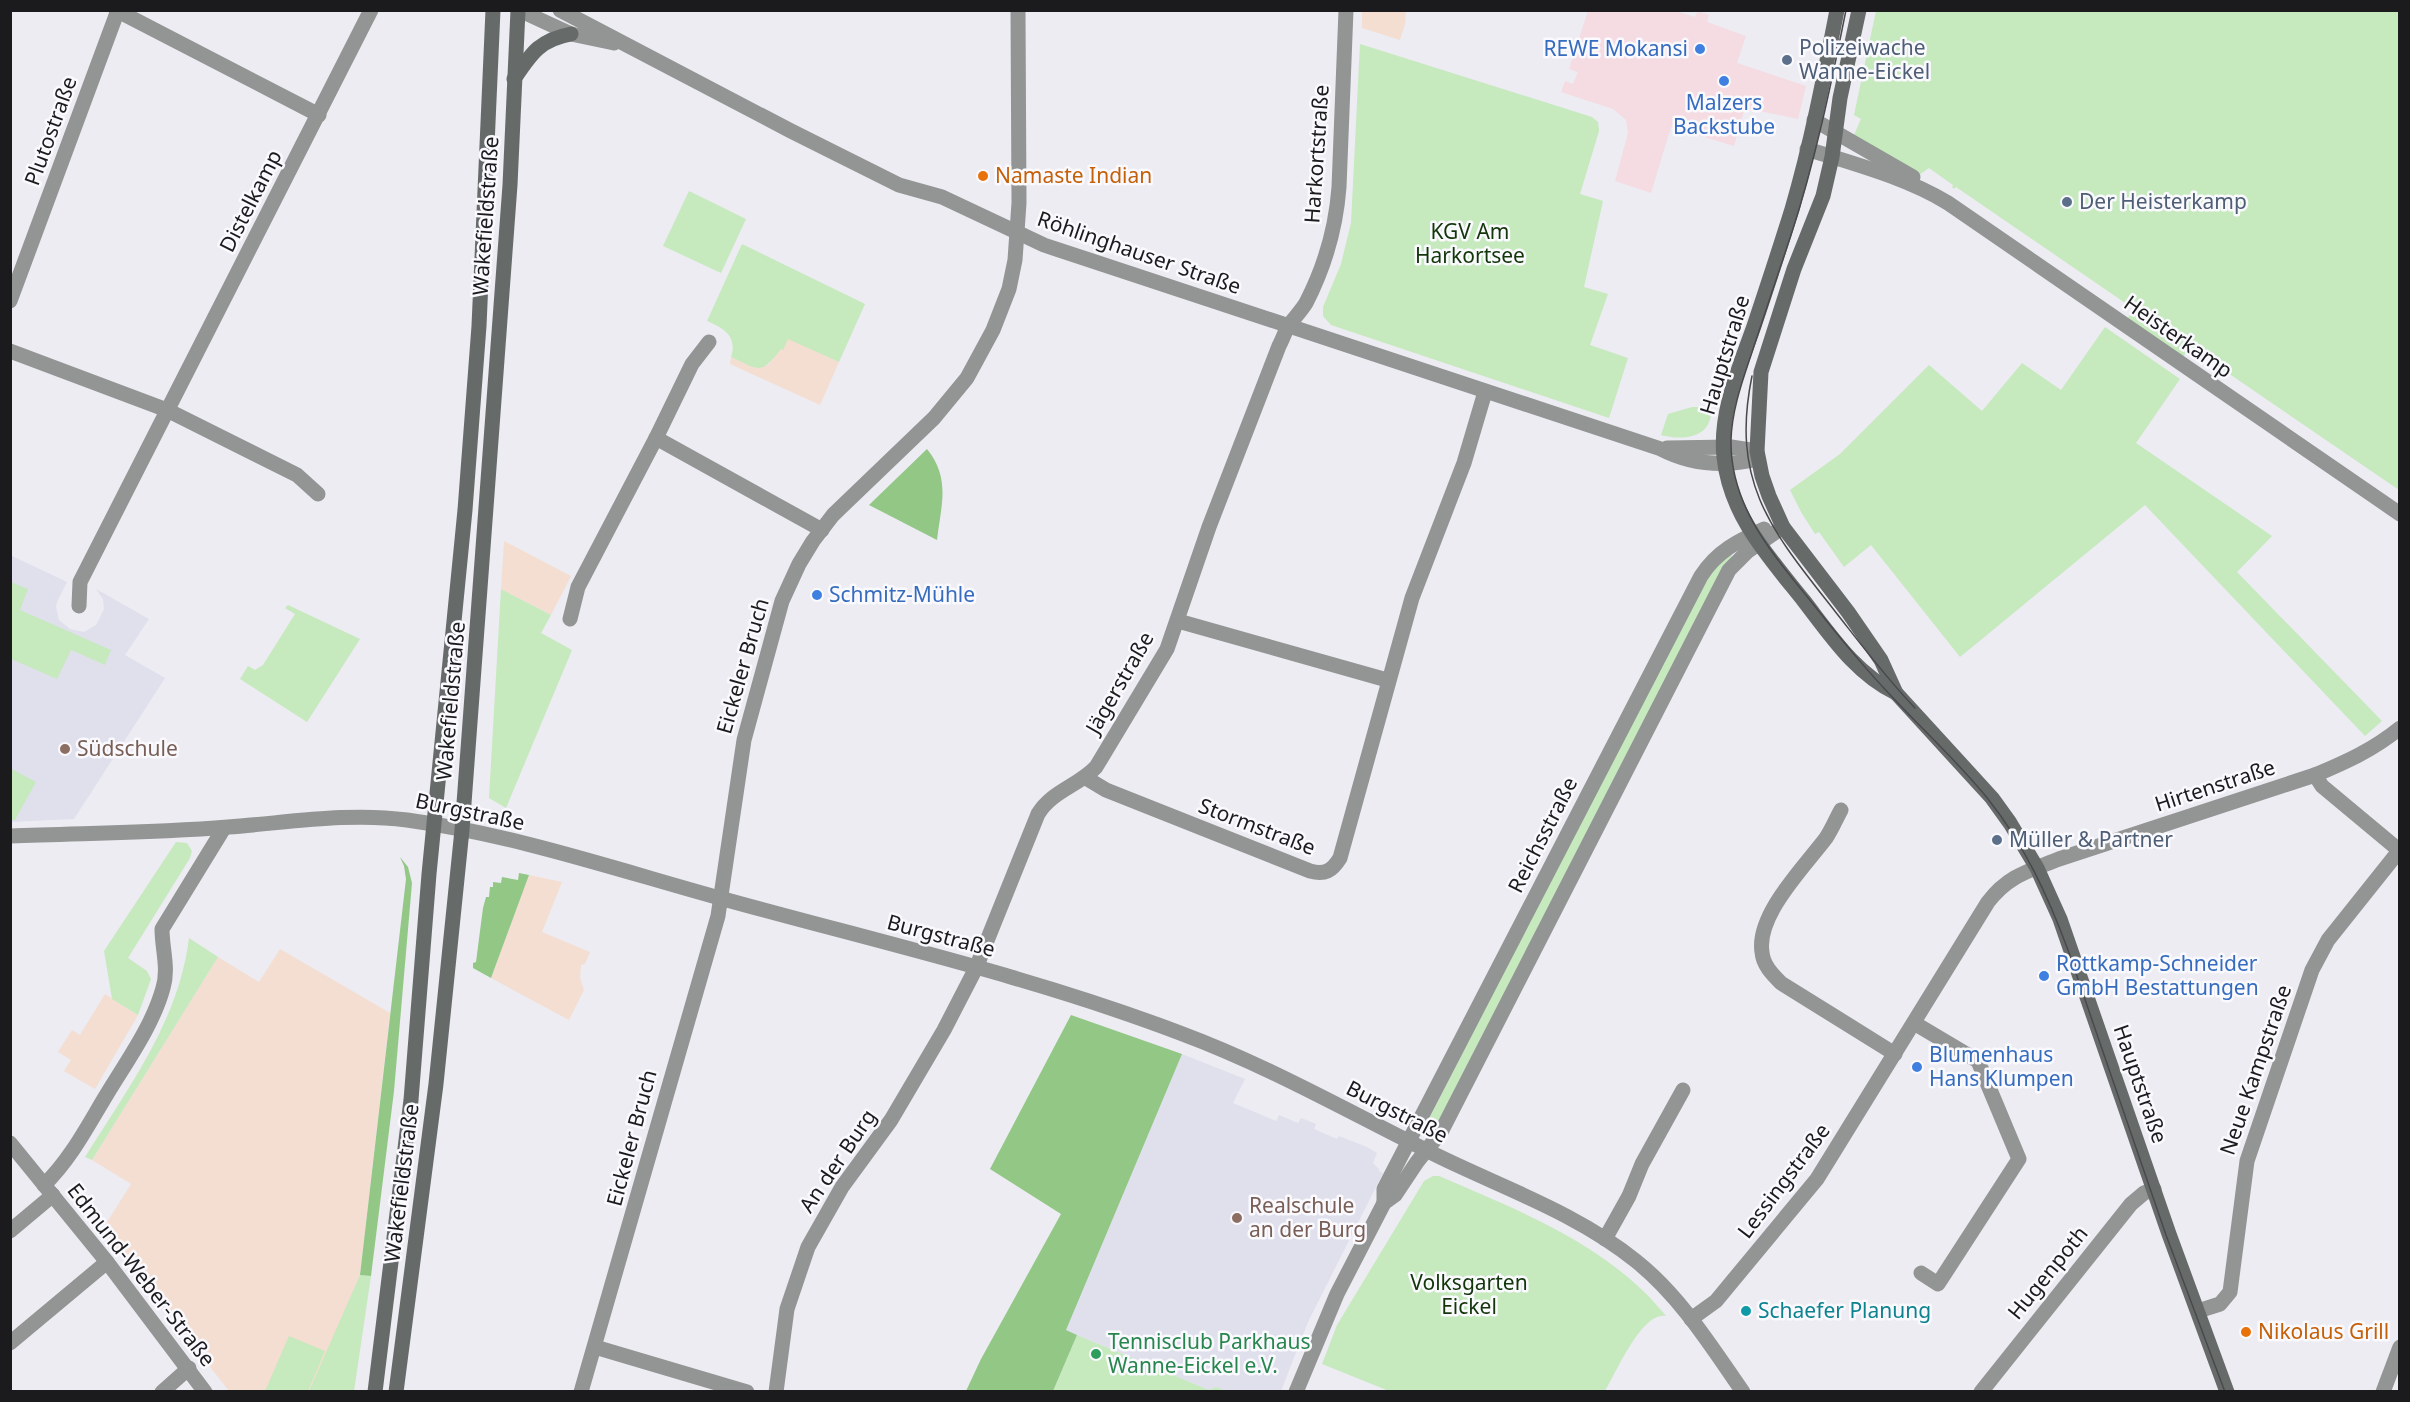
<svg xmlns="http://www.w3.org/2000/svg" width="2410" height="1402" viewBox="0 0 2410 1402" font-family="'Noto Sans',sans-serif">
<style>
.commercial{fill:#f5dbe2}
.industrial{fill:#f4ded1}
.built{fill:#e0e0ed}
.green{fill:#c6e9be}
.forest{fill:#92c786}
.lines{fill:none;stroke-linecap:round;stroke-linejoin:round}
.street{stroke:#929594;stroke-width:15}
.secondary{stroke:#666b6a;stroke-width:15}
.tram{stroke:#49494c;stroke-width:1.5}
.shop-dot{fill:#3f7fe0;stroke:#f9f9fe;stroke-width:2}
.service-dot{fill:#5c6f8a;stroke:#f9f9fe;stroke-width:2}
.food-dot{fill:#e8710a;stroke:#f9f9fe;stroke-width:2}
.education-dot{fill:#8d6e63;stroke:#f9f9fe;stroke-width:2}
.culture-dot{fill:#0f9aa8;stroke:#f9f9fe;stroke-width:2}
.leisure-dot{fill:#2e9e5b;stroke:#f9f9fe;stroke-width:2}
.labels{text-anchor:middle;stroke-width:5;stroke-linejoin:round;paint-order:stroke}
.service-label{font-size:21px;fill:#4e5e75;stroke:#f9f9fe;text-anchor:start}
.shop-label{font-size:21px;fill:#366cbe;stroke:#f9f9fe;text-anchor:start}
.street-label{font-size:21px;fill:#1b1b1d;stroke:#f9f9fe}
.food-label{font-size:21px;fill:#c56008;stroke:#f9f9fe;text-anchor:start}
.park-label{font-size:21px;fill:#123609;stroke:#f9f9fe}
.education-label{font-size:21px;fill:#785e54;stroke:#f9f9fe;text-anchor:start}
.culture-label{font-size:21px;fill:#0d838f;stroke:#f9f9fe;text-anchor:start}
.leisure-label{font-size:21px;fill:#27864d;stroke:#f9f9fe;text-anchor:start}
</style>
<rect width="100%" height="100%" fill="#ececf2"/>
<path class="commercial" d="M 1588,11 L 1676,11 L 1695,17 L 1698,11 L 1709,15 L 1707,22 L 1746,36 L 1737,63 L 1806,86 L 1798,119 L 1745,108 L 1734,146 L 1671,127 L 1651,193 L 1615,181 L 1628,133 L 1626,120 L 1613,109 L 1561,92 L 1565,81 L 1573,84 L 1578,72 L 1569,69 Z"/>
<g class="industrial">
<path d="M 1362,11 L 1406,11 L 1405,24 L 1400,40 L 1362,28 Z"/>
<path d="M 788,338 L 839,362 L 820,405 L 730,364 L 731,357 L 756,368 L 768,365 Z"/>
<path d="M 504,541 L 571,576 L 551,615 L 501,589 Z"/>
<path d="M 529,875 L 562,882 L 542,932 L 590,952 L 585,964 L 581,965 L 580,978 L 584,990 L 569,1020 L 491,978 Z"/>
<path d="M 280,949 L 390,1013 L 360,1275 L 341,1321 L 309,1391 L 229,1391 L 102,1230 L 131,1184 L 92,1160 L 218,957 L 259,982 Z"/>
<path d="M 105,994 L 138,1015 L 95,1089 L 64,1071 L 71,1060 L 58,1052 L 72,1030 L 80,1035 Z"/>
</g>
<g class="built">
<path d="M 10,555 L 67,582 L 57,602 L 56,607 L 59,620 L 70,629 L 84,632 L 96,625 L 104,609 L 103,599 L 96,589 L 149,619 L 125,655 L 165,678 L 74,819 L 11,822 Z"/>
<path d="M 1182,1054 L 1245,1079 L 1233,1103 L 1276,1121 L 1279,1115 L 1298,1123 L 1301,1118 L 1316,1124 L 1314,1129 L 1337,1139 L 1339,1136 L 1367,1147 L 1377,1153 L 1373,1163 L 1379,1169 L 1379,1171 L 1383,1173 L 1308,1322 L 1281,1391 L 1226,1391 L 1216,1387 L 1209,1390 L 1065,1330 Z"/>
</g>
<g class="green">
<path d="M 1876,11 L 2399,11 L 2399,490 L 2190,347 L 2183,357 L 2127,319 L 2134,309 L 1956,187 L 1954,189 L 1952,187 L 1953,185 L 1929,168 L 1919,175 L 1854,135 L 1861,119 L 1854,115 Z"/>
<path d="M 1360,44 L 1592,117 L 1598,122 L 1599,131 L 1580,194 L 1603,201 L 1584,287 L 1608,294 L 1590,345 L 1628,358 L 1609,418 L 1331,325 L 1323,316 L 1323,307 L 1341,264 L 1351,223 Z"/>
<path d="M 689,191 L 746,219 L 721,273 L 663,246 Z"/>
<path d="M 742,244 L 865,304 L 839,362 L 788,339 L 783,350 L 781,349 C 760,376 760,370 731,357 C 738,336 723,328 707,321 Z"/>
<path d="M 2105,327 L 2180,379 L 2136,443 L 2272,536 L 2237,572 L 2382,721 L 2365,736 L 2145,505 L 1960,657 L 1871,545 L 1844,567 L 1819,532 L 1815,534 L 1801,512 L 1790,490 L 1840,454 L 1929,365 L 1982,411 L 2022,363 L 2061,390 Z"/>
<path d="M 1692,407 L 1712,407 C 1711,413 1711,420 1707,426 C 1698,440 1674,439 1661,435 L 1668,414 Z"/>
<path d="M 1732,554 L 1730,562 L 1439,1127 L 1428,1121 L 1597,788 L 1710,571 Z"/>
<path d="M 11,582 L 28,589 L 20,610 L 111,650 L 105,665 L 71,650 L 57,679 L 11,659 Z"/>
<path d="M 501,589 L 551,615 L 541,633 L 572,650 L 506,808 L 489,798 Z"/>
<path d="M 288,605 L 360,639 L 307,722 L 240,679 L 248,666 L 255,670 L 263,665 L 295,614 L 285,608 Z"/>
<path d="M 10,768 L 36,782 L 15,820 L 11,820 Z"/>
<path d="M 176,842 L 187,843 L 192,851 L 190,858 L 128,958 L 147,971 L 151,979 L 138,1015 L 112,999 L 104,951 Z"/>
<path d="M 189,938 L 218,957 L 92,1160 L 85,1157 C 128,1088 179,1021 189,938 Z"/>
<path d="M 1433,1176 L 1439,1176 C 1520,1211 1609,1245 1666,1316 C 1642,1311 1616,1373 1605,1391 L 1389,1391 L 1322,1364 L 1337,1325 L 1424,1181 Z"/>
<path d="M 360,1275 L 371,1276 L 354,1391 L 309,1391 Z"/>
<path d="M 1077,1335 L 1209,1390 L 1216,1387 L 1226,1391 L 1053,1391 Z"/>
<path d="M 289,1336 L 325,1351 L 308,1391 L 265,1391 Z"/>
</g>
<g class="forest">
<path d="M 927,449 C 951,479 941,505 937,540 L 869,505 Z"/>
<path d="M 400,857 L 408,867 L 412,883 L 394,1091 L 371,1276 L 360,1275 L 406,879 L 404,866 Z"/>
<path d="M 519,873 L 529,875 L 491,978 L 473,968 L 473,963 L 476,962 L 483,908 L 486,897 L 489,897 L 490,887 L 493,887 L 493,882 L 501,883 L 502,877 L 518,880 Z"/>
<path d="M 1071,1015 L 1182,1054 L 1066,1330 L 1077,1335 L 1053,1391 L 966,1391 L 981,1359 L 1061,1214 L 990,1169 Z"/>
</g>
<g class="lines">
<g class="street">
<path d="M 116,10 L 319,115"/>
<path d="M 519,10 L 571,34 L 614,43"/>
<path d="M 560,10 L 791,131 L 899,185 L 942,197 L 1044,245 L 1661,449 C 1692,465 1724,467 1758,459"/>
<path d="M 1814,120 L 1913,177"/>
<path d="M 1807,149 C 1854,164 1905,177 1948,203 L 2400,514"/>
<path d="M 10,301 L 118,10"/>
<path d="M 10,351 L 167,410 L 297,475 L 318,494"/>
<path d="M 656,438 L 822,530"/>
<path d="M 1667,448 L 1731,447 L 1757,451"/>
<path d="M 79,606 L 80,582 L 371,10"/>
<path d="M 570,619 L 578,587 L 656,438 L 692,364 L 709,342"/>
<path d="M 1178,621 L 1387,680"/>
<path d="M 2315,775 L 2322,786 L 2400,851"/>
<path d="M 1086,778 L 1106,790 L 1310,871 C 1325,875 1332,871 1340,858 L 1412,598 L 1464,463 L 1485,392"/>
<path d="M 1841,810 C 1836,819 1832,829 1826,838 C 1805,866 1756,915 1762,952 C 1763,965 1772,974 1781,983 L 1895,1054"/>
<path d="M 10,836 C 83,833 155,833 228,827 C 286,823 348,812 407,820 C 516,835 621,871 727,900 C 879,942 1033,977 1180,1033 C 1269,1066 1351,1113 1436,1155 C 1503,1188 1577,1213 1636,1261 C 1680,1296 1711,1346 1743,1392"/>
<path d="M 1914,1023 L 1978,1061 L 2019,1159 L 1938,1284 L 1921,1273"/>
<path d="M 10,1143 L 107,1262 L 205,1392"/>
<path d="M 44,1185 C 71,1159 88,1125 107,1094 C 127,1061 153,1025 163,988 C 169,968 162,949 162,929 L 224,828"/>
<path d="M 1384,1203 L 1384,1189 L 1701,576 C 1717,551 1738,541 1764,529"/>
<path d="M 10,1231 L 53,1195"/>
<path d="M 1605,1239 L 1629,1196 L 1642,1164 L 1683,1090"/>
<path d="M 2198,1311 L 2220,1304 L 2230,1292 L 2247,1161 L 2312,970 L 2328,940 L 2399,851"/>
<path d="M 1691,1319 L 1716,1301 L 1817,1179 L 1988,902 C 2009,875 2029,871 2059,859 L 2315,775 C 2346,762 2373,750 2400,728"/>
<path d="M 10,1343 L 107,1262"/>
<path d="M 595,1347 L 747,1392"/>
<path d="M 162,1392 L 189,1368"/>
<path d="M 581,1392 L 718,916 L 744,740 L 782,601 L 799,564 L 813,541 L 833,515 L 934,418 L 967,378 L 993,330 L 1009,289 L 1015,260 L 1019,203 L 1018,10"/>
<path d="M 776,1392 L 787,1309 L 808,1247 L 842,1187 L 891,1120 L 944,1030 L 976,968 L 1038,814 C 1052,791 1078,786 1096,767 L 1167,649 L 1209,527 L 1279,346 C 1283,339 1285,331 1289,325 C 1295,317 1301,311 1306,303 C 1325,266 1336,228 1339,187 L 1346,10"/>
<path d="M 1296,1392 L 1337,1294 L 1384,1203 L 1395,1195 L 1417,1162 L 1441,1132 L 1729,570 L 1748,551 L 1783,527"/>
<path d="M 1981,1392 L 2131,1204 L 2144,1193 L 2154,1189"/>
<path d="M 2383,1392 L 2400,1347"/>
</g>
<g class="secondary">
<path d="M 1837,10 C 1824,77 1811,144 1792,209 C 1780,248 1767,287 1754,326 C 1740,366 1719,413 1724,457 C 1730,516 1769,557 1804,601 C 1831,636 1856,674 1896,693"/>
<path d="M 1859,10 L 1840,98 L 1832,157 L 1823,196 L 1794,269 L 1761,372 L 1757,451 L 1762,476 L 1769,496 L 1783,527 L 1848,612 L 1881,660 L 1896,693 L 1992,798 L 2010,823 L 2037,868 L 2060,919 L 2169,1234 L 2227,1392"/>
<path d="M 514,79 C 531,54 539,40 571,34"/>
<path d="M 375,1392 L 411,1100 L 429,874 L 465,510 L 479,326 L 493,10"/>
<path d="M 396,1392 L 436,1084 L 462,830 L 510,185 L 518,10"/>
</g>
<g class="tram">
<path d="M 1846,10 C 1831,85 1815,162 1791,235 C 1779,272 1766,309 1754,346 C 1744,377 1732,407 1731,440 C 1730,505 1771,552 1809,599 C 1837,634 1865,669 1896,701 C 1927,734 1960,764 1988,799 C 2024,844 2048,896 2068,950 L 2166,1235 L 2225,1392"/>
<path d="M 1752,376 C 1730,483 1772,531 1834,610 C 1860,643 1886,678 1915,708"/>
</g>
</g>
<g class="shop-dot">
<circle cx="1700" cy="49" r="6"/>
<circle cx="1724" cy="81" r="6"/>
<circle cx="817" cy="595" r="6"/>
<circle cx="2044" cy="976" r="6"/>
<circle cx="1917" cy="1067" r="6"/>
</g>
<g class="service-dot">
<circle cx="1787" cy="60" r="6"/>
<circle cx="2067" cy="202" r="6"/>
<circle cx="1997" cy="840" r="6"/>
</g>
<g class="food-dot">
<circle cx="983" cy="176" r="6"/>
<circle cx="2246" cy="1332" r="6"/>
</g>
<g class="education-dot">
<circle cx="65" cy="749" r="6"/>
<circle cx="1237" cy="1218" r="6"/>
</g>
<circle class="culture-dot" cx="1746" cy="1311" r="6"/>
<circle class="leisure-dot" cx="1096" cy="1354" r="6"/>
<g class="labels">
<g class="service-label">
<text x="1799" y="55">Polizeiwache<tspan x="1799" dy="24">Wanne-Eickel</tspan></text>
<text x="2079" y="209">Der Heisterkamp</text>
<text x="2009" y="847">Müller &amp; Partner</text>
</g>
<g class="shop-label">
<text x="1688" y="56" text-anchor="end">REWE Mokansi</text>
<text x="1724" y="110" text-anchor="middle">Malzers<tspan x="1724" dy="24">Backstube</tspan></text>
<text x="829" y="602">Schmitz-Mühle</text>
<text x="2056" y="971">Rottkamp-Schneider<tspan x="2056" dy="24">GmbH Bestattungen</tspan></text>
<text x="1929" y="1062">Blumenhaus<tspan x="1929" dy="24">Hans Klumpen</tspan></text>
</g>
<g class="street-label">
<text transform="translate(51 131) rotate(-70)" y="7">Plutostraße</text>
<text transform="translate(1317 154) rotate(-86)" y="7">Harkortstraße</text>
<text transform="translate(251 201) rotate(-63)" y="7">Distelkamp</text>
<text transform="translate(486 216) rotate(-86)" y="7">Wakefieldstraße</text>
<text transform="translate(1139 253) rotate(19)" y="7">Röhlinghauser Straße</text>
<text transform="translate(2178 337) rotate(35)" y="7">Heisterkamp</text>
<text transform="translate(1725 355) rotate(-73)" y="7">Hauptstraße</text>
<text transform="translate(743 666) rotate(-74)" y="7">Eickeler Bruch</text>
<text transform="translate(1120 683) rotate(-60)" y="7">Jägerstraße</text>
<text transform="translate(451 701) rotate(-85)" y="7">Wakefieldstraße</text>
<text transform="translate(2215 786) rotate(-18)" y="7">Hirtenstraße</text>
<text transform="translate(470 812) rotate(12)" y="7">Burgstraße</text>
<text transform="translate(1257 827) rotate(21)" y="7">Stormstraße</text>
<text transform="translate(1543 835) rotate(-63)" y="7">Reichsstraße</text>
<text transform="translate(941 936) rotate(15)" y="7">Burgstraße</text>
<text transform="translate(2256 1070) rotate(-71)" y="7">Neue Kampstraße</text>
<text transform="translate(2140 1084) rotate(71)" y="7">Hauptstraße</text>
<text transform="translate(1397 1112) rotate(27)" y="7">Burgstraße</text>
<text transform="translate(632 1138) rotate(-75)" y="7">Eickeler Bruch</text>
<text transform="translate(838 1161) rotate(-56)" y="7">An der Burg</text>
<text transform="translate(1784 1181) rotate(-53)" y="7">Lessingstraße</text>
<text transform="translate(402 1183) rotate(-83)" y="7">Wakefieldstraße</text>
<text transform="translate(2048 1273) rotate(-51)" y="7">Hugenpoth</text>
<text transform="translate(141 1275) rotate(52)" y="7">Edmund-Weber-Straße</text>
</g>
<g class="food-label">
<text x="995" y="183">Namaste Indian</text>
<text x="2258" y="1339">Nikolaus Grill</text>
</g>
<g class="park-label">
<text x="1470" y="239">KGV Am<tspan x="1470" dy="24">Harkortsee</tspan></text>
<text x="1469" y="1290">Volksgarten<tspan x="1469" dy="24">Eickel</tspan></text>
</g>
<g class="education-label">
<text x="77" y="756">Südschule</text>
<text x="1249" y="1213">Realschule<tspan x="1249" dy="24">an der Burg</tspan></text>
</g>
<g class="culture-label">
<text x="1758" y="1318">Schaefer Planung</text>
</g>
<g class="leisure-label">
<text x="1108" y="1349">Tennisclub Parkhaus<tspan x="1108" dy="24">Wanne-Eickel e.V.</tspan></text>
</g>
</g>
<rect width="2410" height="1402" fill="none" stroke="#1b1b1d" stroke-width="24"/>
</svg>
